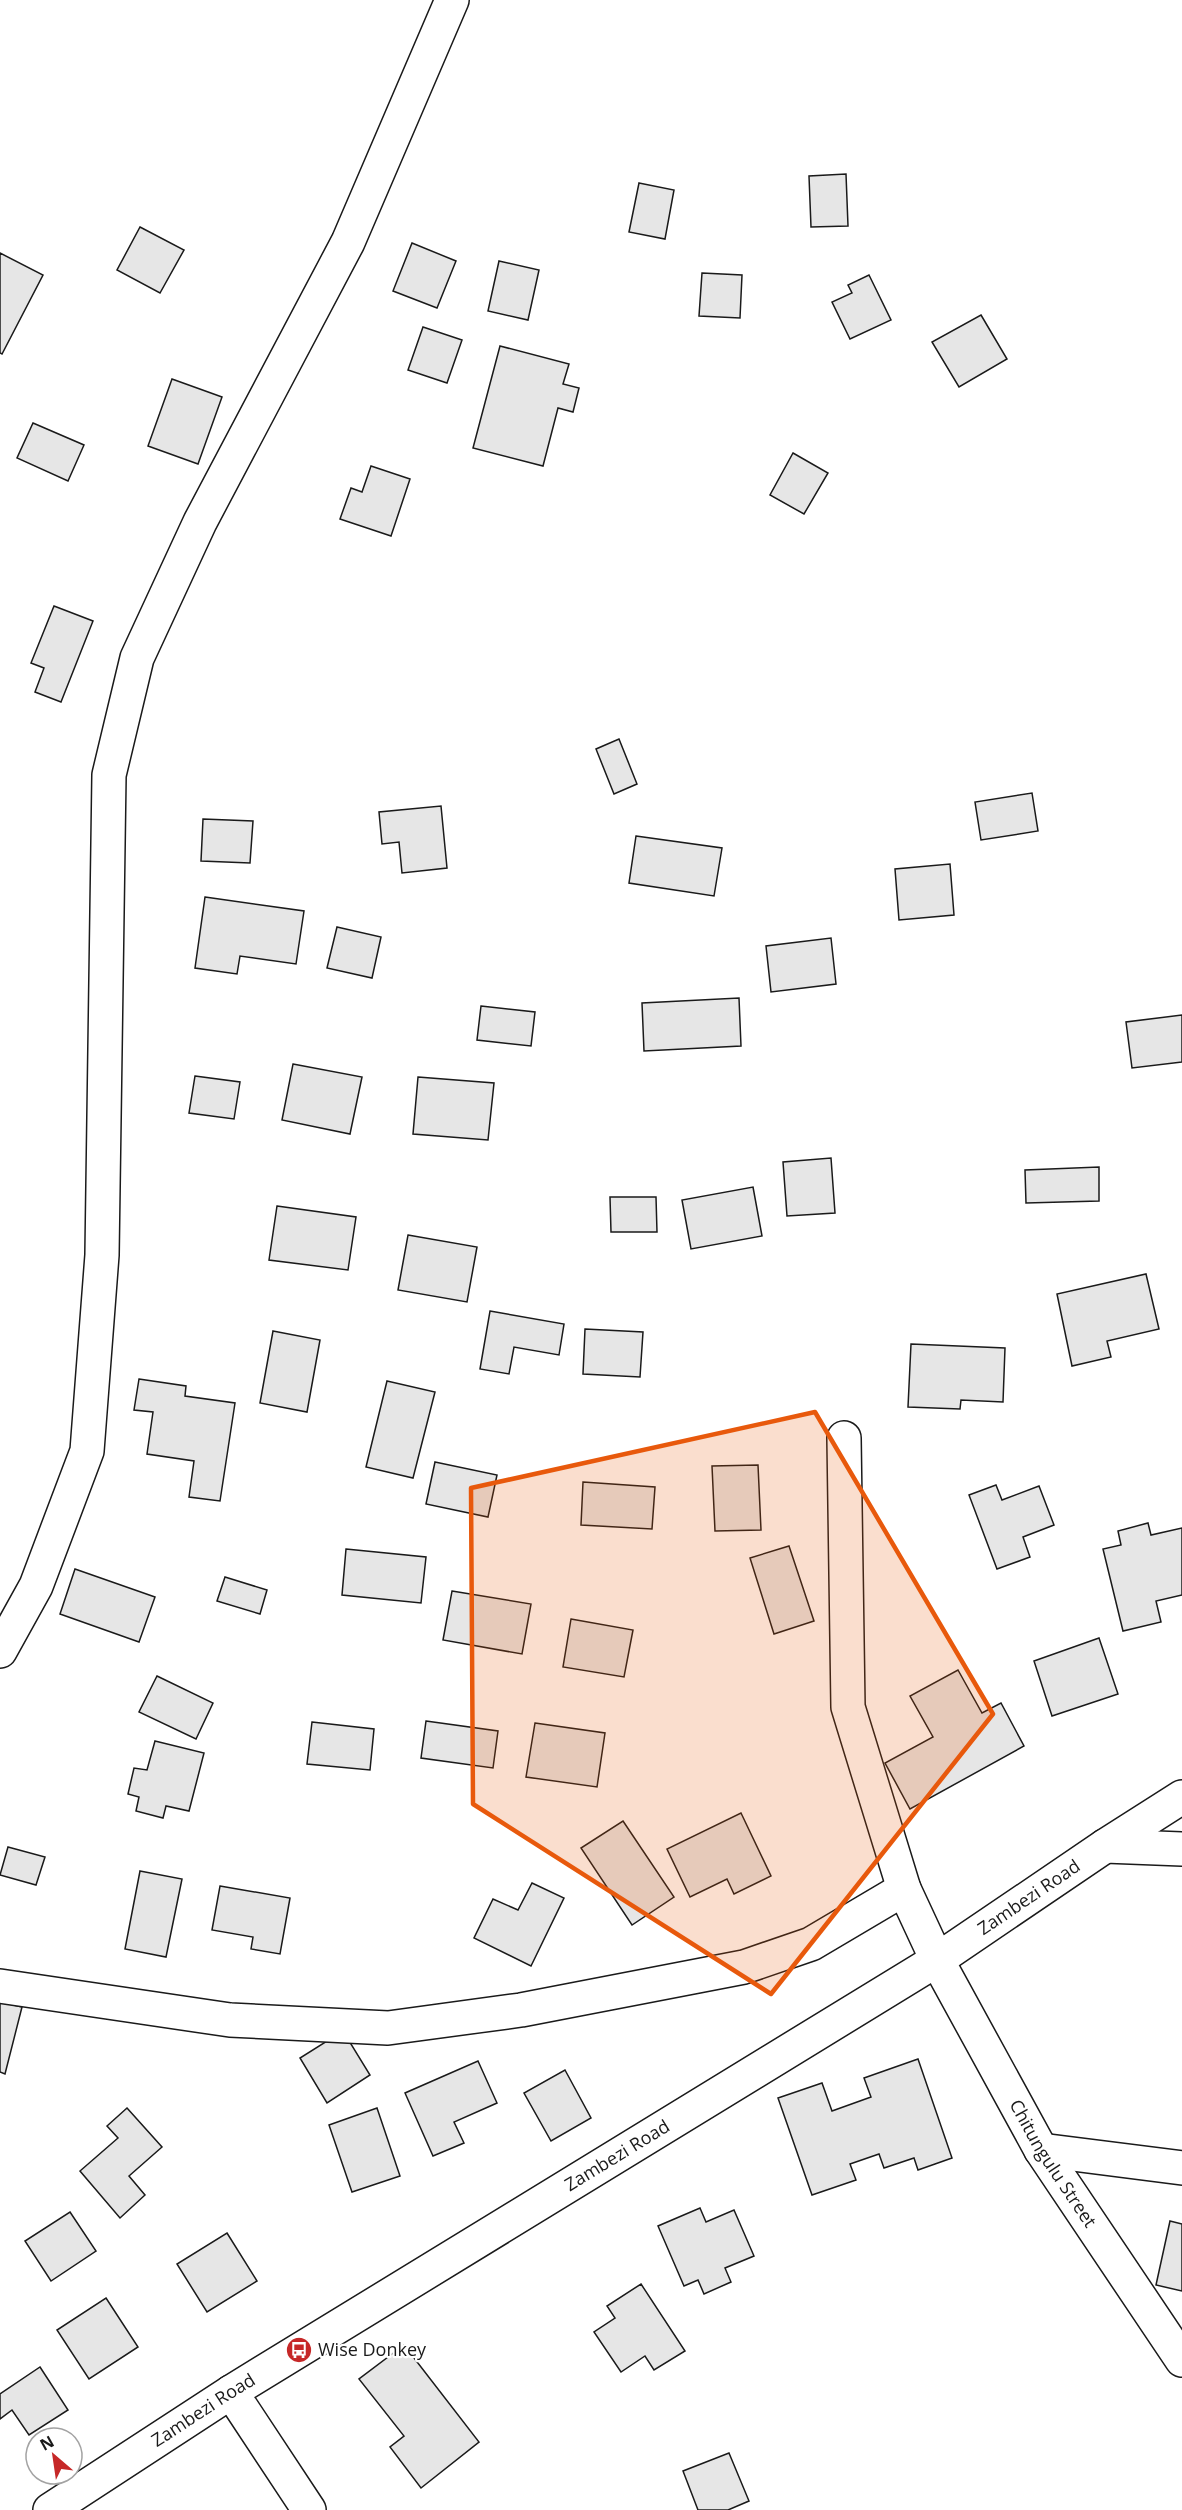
<svg xmlns="http://www.w3.org/2000/svg" width="1182" height="2510" viewBox="0 0 1182 2510" font-family="'Open Sans',sans-serif">
<style>
.building{fill:#e6e6e6;stroke:#1a1a1a;stroke-width:1.5}
.lines{fill:none;stroke-linecap:round;stroke-linejoin:round}
.minor-casing{stroke:#1a1a1a;stroke-width:36}
.tertiary-casing{stroke:#1a1a1a;stroke-width:36}
.minor{stroke:#fff;stroke-width:33}
.tertiary{stroke:#fff;stroke-width:33}
.marked{fill:#e8590c;fill-opacity:0.2;stroke:#e8590c;stroke-width:4.5;stroke-linejoin:round}
.labels{text-anchor:middle;stroke-width:4.5;stroke-linejoin:round;paint-order:stroke}
.street-label{font-size:18px;fill:#1a1a1a;stroke:#fff}
.poi-label{font-size:18px;fill:#1a1a1a;stroke:#fff;text-anchor:start}
</style>
<rect width="100%" height="100%" fill="#fff"/>
<g class="building">
<path d="M 846,174 L 848,226 L 811,227 L 809,176 Z"/>
<path d="M 639,183 L 674,190 L 665,239 L 629,232 Z"/>
<path d="M 140,227 L 184,250 L 160,293 L 117,270 Z"/>
<path d="M 412,243 L 456,261 L 437,308 L 393,291 Z"/>
<path d="M 0,253 L 43,275 L 2,354 L 0,353 Z"/>
<path d="M 499,261 L 539,270 L 528,320 L 488,311 Z"/>
<path d="M 702,273 L 742,275 L 740,318 L 699,316 Z"/>
<path d="M 869,275 L 891,320 L 850,339 L 832,302 L 852,293 L 848,285 Z"/>
<path d="M 981,315 L 1007,359 L 959,387 L 932,342 Z"/>
<path d="M 423,327 L 462,340 L 447,383 L 408,370 Z"/>
<path d="M 500,346 L 569,364 L 563,384 L 579,388 L 573,412 L 558,408 L 543,466 L 473,448 Z"/>
<path d="M 172,379 L 222,397 L 198,464 L 148,446 Z"/>
<path d="M 33,423 L 84,445 L 68,481 L 17,458 Z"/>
<path d="M 793,453 L 828,473 L 804,514 L 770,495 Z"/>
<path d="M 371,466 L 410,479 L 391,536 L 340,519 L 351,488 L 362,492 Z"/>
<path d="M 54,606 L 93,621 L 61,702 L 35,692 L 44,668 L 31,663 Z"/>
<path d="M 619,739 L 637,784 L 614,794 L 596,749 Z"/>
<path d="M 1032,793 L 1038,831 L 981,840 L 975,802 Z"/>
<path d="M 441,806 L 447,868 L 402,873 L 399,842 L 382,844 L 379,812 Z"/>
<path d="M 203,819 L 253,821 L 250,863 L 201,861 Z"/>
<path d="M 636,836 L 722,848 L 714,896 L 629,883 Z"/>
<path d="M 950,864 L 954,915 L 899,920 L 895,869 Z"/>
<path d="M 205,897 L 304,911 L 296,964 L 240,956 L 237,974 L 195,968 Z"/>
<path d="M 337,927 L 381,937 L 372,978 L 327,968 Z"/>
<path d="M 831,938 L 836,984 L 771,992 L 766,946 Z"/>
<path d="M 739,998 L 741,1046 L 644,1051 L 642,1003 Z"/>
<path d="M 481,1006 L 535,1012 L 531,1046 L 477,1040 Z"/>
<path d="M 1182,1015 L 1182,1062 L 1132,1068 L 1126,1022 Z"/>
<path d="M 293,1064 L 362,1077 L 350,1134 L 282,1120 Z"/>
<path d="M 195,1076 L 240,1082 L 234,1119 L 189,1113 Z"/>
<path d="M 418,1077 L 494,1083 L 488,1140 L 413,1134 Z"/>
<path d="M 831,1158 L 835,1213 L 787,1216 L 783,1162 Z"/>
<path d="M 1099,1167 L 1099,1201 L 1026,1203 L 1025,1170 Z"/>
<path d="M 753,1187 L 762,1236 L 691,1249 L 682,1200 Z"/>
<path d="M 610,1197 L 656,1197 L 657,1232 L 611,1232 Z"/>
<path d="M 277,1206 L 356,1217 L 348,1270 L 269,1260 Z"/>
<path d="M 408,1235 L 477,1247 L 467,1302 L 398,1290 Z"/>
<path d="M 1146,1274 L 1159,1329 L 1107,1341 L 1111,1357 L 1072,1366 L 1057,1294 Z"/>
<path d="M 490,1311 L 564,1324 L 559,1355 L 514,1347 L 509,1374 L 480,1369 Z"/>
<path d="M 585,1329 L 643,1332 L 640,1377 L 583,1374 Z"/>
<path d="M 273,1331 L 320,1340 L 307,1412 L 260,1403 Z"/>
<path d="M 911,1344 L 1005,1348 L 1003,1402 L 961,1400 L 960,1409 L 908,1407 Z"/>
<path d="M 139,1379 L 186,1386 L 185,1396 L 235,1403 L 220,1501 L 189,1497 L 194,1461 L 147,1454 L 153,1412 L 134,1410 Z"/>
<path d="M 387,1381 L 435,1392 L 413,1478 L 366,1467 Z"/>
<path d="M 435,1462 L 497,1475 L 488,1517 L 426,1504 Z"/>
<path d="M 758,1465 L 761,1530 L 715,1531 L 712,1466 Z"/>
<path d="M 583,1482 L 655,1487 L 652,1529 L 581,1525 Z"/>
<path d="M 996,1485 L 1002,1500 L 1039,1486 L 1054,1525 L 1023,1537 L 1030,1557 L 997,1569 L 969,1495 Z"/>
<path d="M 1148,1523 L 1151,1535 L 1182,1528 L 1182,1595 L 1156,1601 L 1161,1622 L 1123,1631 L 1103,1549 L 1121,1545 L 1118,1531 Z"/>
<path d="M 789,1546 L 814,1621 L 774,1634 L 750,1558 Z"/>
<path d="M 346,1549 L 426,1557 L 421,1603 L 342,1595 Z"/>
<path d="M 75,1569 L 155,1597 L 139,1642 L 60,1614 Z"/>
<path d="M 225,1577 L 267,1590 L 260,1614 L 217,1601 Z"/>
<path d="M 452,1591 L 531,1604 L 522,1654 L 443,1640 Z"/>
<path d="M 571,1619 L 633,1630 L 624,1677 L 563,1667 Z"/>
<path d="M 1099,1638 L 1118,1694 L 1052,1716 L 1034,1661 Z"/>
<path d="M 958,1670 L 982,1713 L 1001,1703 L 1024,1746 L 910,1809 L 885,1763 L 933,1737 L 910,1696 Z"/>
<path d="M 157,1676 L 213,1703 L 196,1739 L 139,1712 Z"/>
<path d="M 426,1721 L 498,1731 L 493,1768 L 421,1758 Z"/>
<path d="M 312,1722 L 374,1729 L 370,1770 L 307,1764 Z"/>
<path d="M 535,1723 L 605,1733 L 597,1787 L 526,1777 Z"/>
<path d="M 155,1741 L 204,1753 L 189,1811 L 166,1806 L 163,1818 L 136,1811 L 139,1797 L 128,1794 L 134,1768 L 147,1770 Z"/>
<path d="M 741,1813 L 771,1876 L 734,1894 L 727,1879 L 690,1897 L 667,1849 Z"/>
<path d="M 623,1821 L 674,1897 L 632,1925 L 581,1848 Z"/>
<path d="M 8,1847 L 45,1857 L 36,1885 L 0,1875 Z"/>
<path d="M 140,1871 L 182,1879 L 166,1957 L 125,1949 Z"/>
<path d="M 532,1883 L 564,1898 L 531,1966 L 474,1938 L 493,1899 L 518,1910 Z"/>
<path d="M 220,1886 L 290,1898 L 280,1954 L 251,1949 L 253,1937 L 212,1930 Z"/>
<path d="M 0,2002 L 22,2007 L 5,2074 L 0,2072 Z"/>
<path d="M 343,2031 L 370,2075 L 327,2103 L 300,2058 Z"/>
<path d="M 918,2059 L 952,2158 L 918,2170 L 914,2158 L 884,2168 L 879,2154 L 850,2164 L 856,2180 L 812,2195 L 778,2098 L 822,2083 L 832,2111 L 871,2097 L 864,2078 Z"/>
<path d="M 478,2061 L 497,2103 L 454,2122 L 464,2143 L 433,2156 L 405,2093 Z"/>
<path d="M 565,2070 L 591,2118 L 551,2141 L 524,2093 Z"/>
<path d="M 127,2108 L 162,2147 L 129,2176 L 145,2195 L 120,2218 L 80,2171 L 118,2138 L 107,2126 Z"/>
<path d="M 377,2108 L 400,2176 L 352,2192 L 329,2125 Z"/>
<path d="M 700,2208 L 706,2222 L 734,2210 L 754,2256 L 725,2268 L 731,2282 L 704,2294 L 698,2280 L 684,2286 L 658,2226 Z"/>
<path d="M 70,2212 L 96,2251 L 51,2281 L 25,2241 Z"/>
<path d="M 1170,2221 L 1182,2224 L 1182,2291 L 1156,2285 Z"/>
<path d="M 227,2233 L 257,2281 L 207,2312 L 177,2264 Z"/>
<path d="M 641,2284 L 685,2351 L 654,2370 L 645,2356 L 621,2372 L 594,2332 L 615,2318 L 607,2306 Z"/>
<path d="M 106,2298 L 138,2347 L 89,2379 L 57,2330 Z"/>
<path d="M 404,2345 L 479,2442 L 421,2488 L 390,2447 L 404,2436 L 359,2379 Z"/>
<path d="M 40,2367 L 68,2410 L 29,2435 L 12,2410 L 0,2419 L 0,2394 Z"/>
<path d="M 729,2453 L 749,2501 L 728,2510 L 698,2510 L 683,2471 Z"/>
</g>
<g class="lines">
<g class="minor-casing">
<g id="minor">
<path id="s1" d="M 844,1438 L 848,1707 L 904,1889 L 937,1960 L 1041,2150 L 1182,2360"/>
<path d="M 0,1651 L 36,1586 L 87,1451 L 102,1255 L 109,775 L 137,658 L 200,522 L 348,242 L 452,0"/>
<path d="M 1105,1846 L 1182,1849"/>
<path d="M 0,1986 L 230,2020 L 388,2028 L 521,2010 L 744,1967 L 811,1944 L 904,1889"/>
<path d="M 1041,2150 L 1182,2168"/>
<path d="M 231,2392 L 309,2510"/>
</g>
</g>
<g class="tertiary-casing">
<g id="tertiary">
<path id="s2" d="M 50,2510 L 231,2392 L 937,1960 L 1105,1846 L 1182,1797"/>
</g>
</g>
<use href="#minor" class="minor"/>
<use href="#tertiary" class="tertiary"/>
</g>
<path class="marked" d="M 815,1412 L 993,1714 L 771,1994 L 473,1804 L 471,1488 Z"/>
<defs>
<g id="bus-disc" transform="scale(1.35)"><circle r="9.5" fill="#c62828" stroke="#fff"/><path d="M-5-6H5V4H4V6H2V4H-2V6H-4V4H-5ZM-3.5-4V0h7V-4ZM-3.5 1.2v1.5H-2V1.2ZM2 1.2v1.5H3.5V1.2Z" fill="#fff"/></g>
</defs>
<g fill-rule="evenodd">
<use href="#bus-disc" x="299" y="2350"/>
</g>
<g class="labels">
<g class="street-label">
<text dy="6" stroke="none"><textPath href="#s2" startOffset="1155">Zambezi Road</textPath></text>
<text dy="6" stroke="none"><textPath href="#s2" startOffset="669">Zambezi Road</textPath></text>
<text dy="6" stroke="none"><textPath href="#s1" startOffset="772">Chitungulu Street</textPath></text>
<text dy="6" stroke="none"><textPath href="#s2" startOffset="183">Zambezi Road</textPath></text>
</g>
<g class="poi-label">
<text x="318" y="2356">Wise Donkey</text>
</g>
</g>
<g transform="translate(54 2456) rotate(331)"><circle r="28" fill="#ffffff" stroke="#a3a3a3" stroke-width="1.5"/>
<path d="M0-4.5L10 22L0 15L-10 22Z" fill="#c62828"/>
<text y="-9" font-size="16" font-weight="bold" text-anchor="middle" fill="#1a1a1a">N</text>
</g>
</svg>
